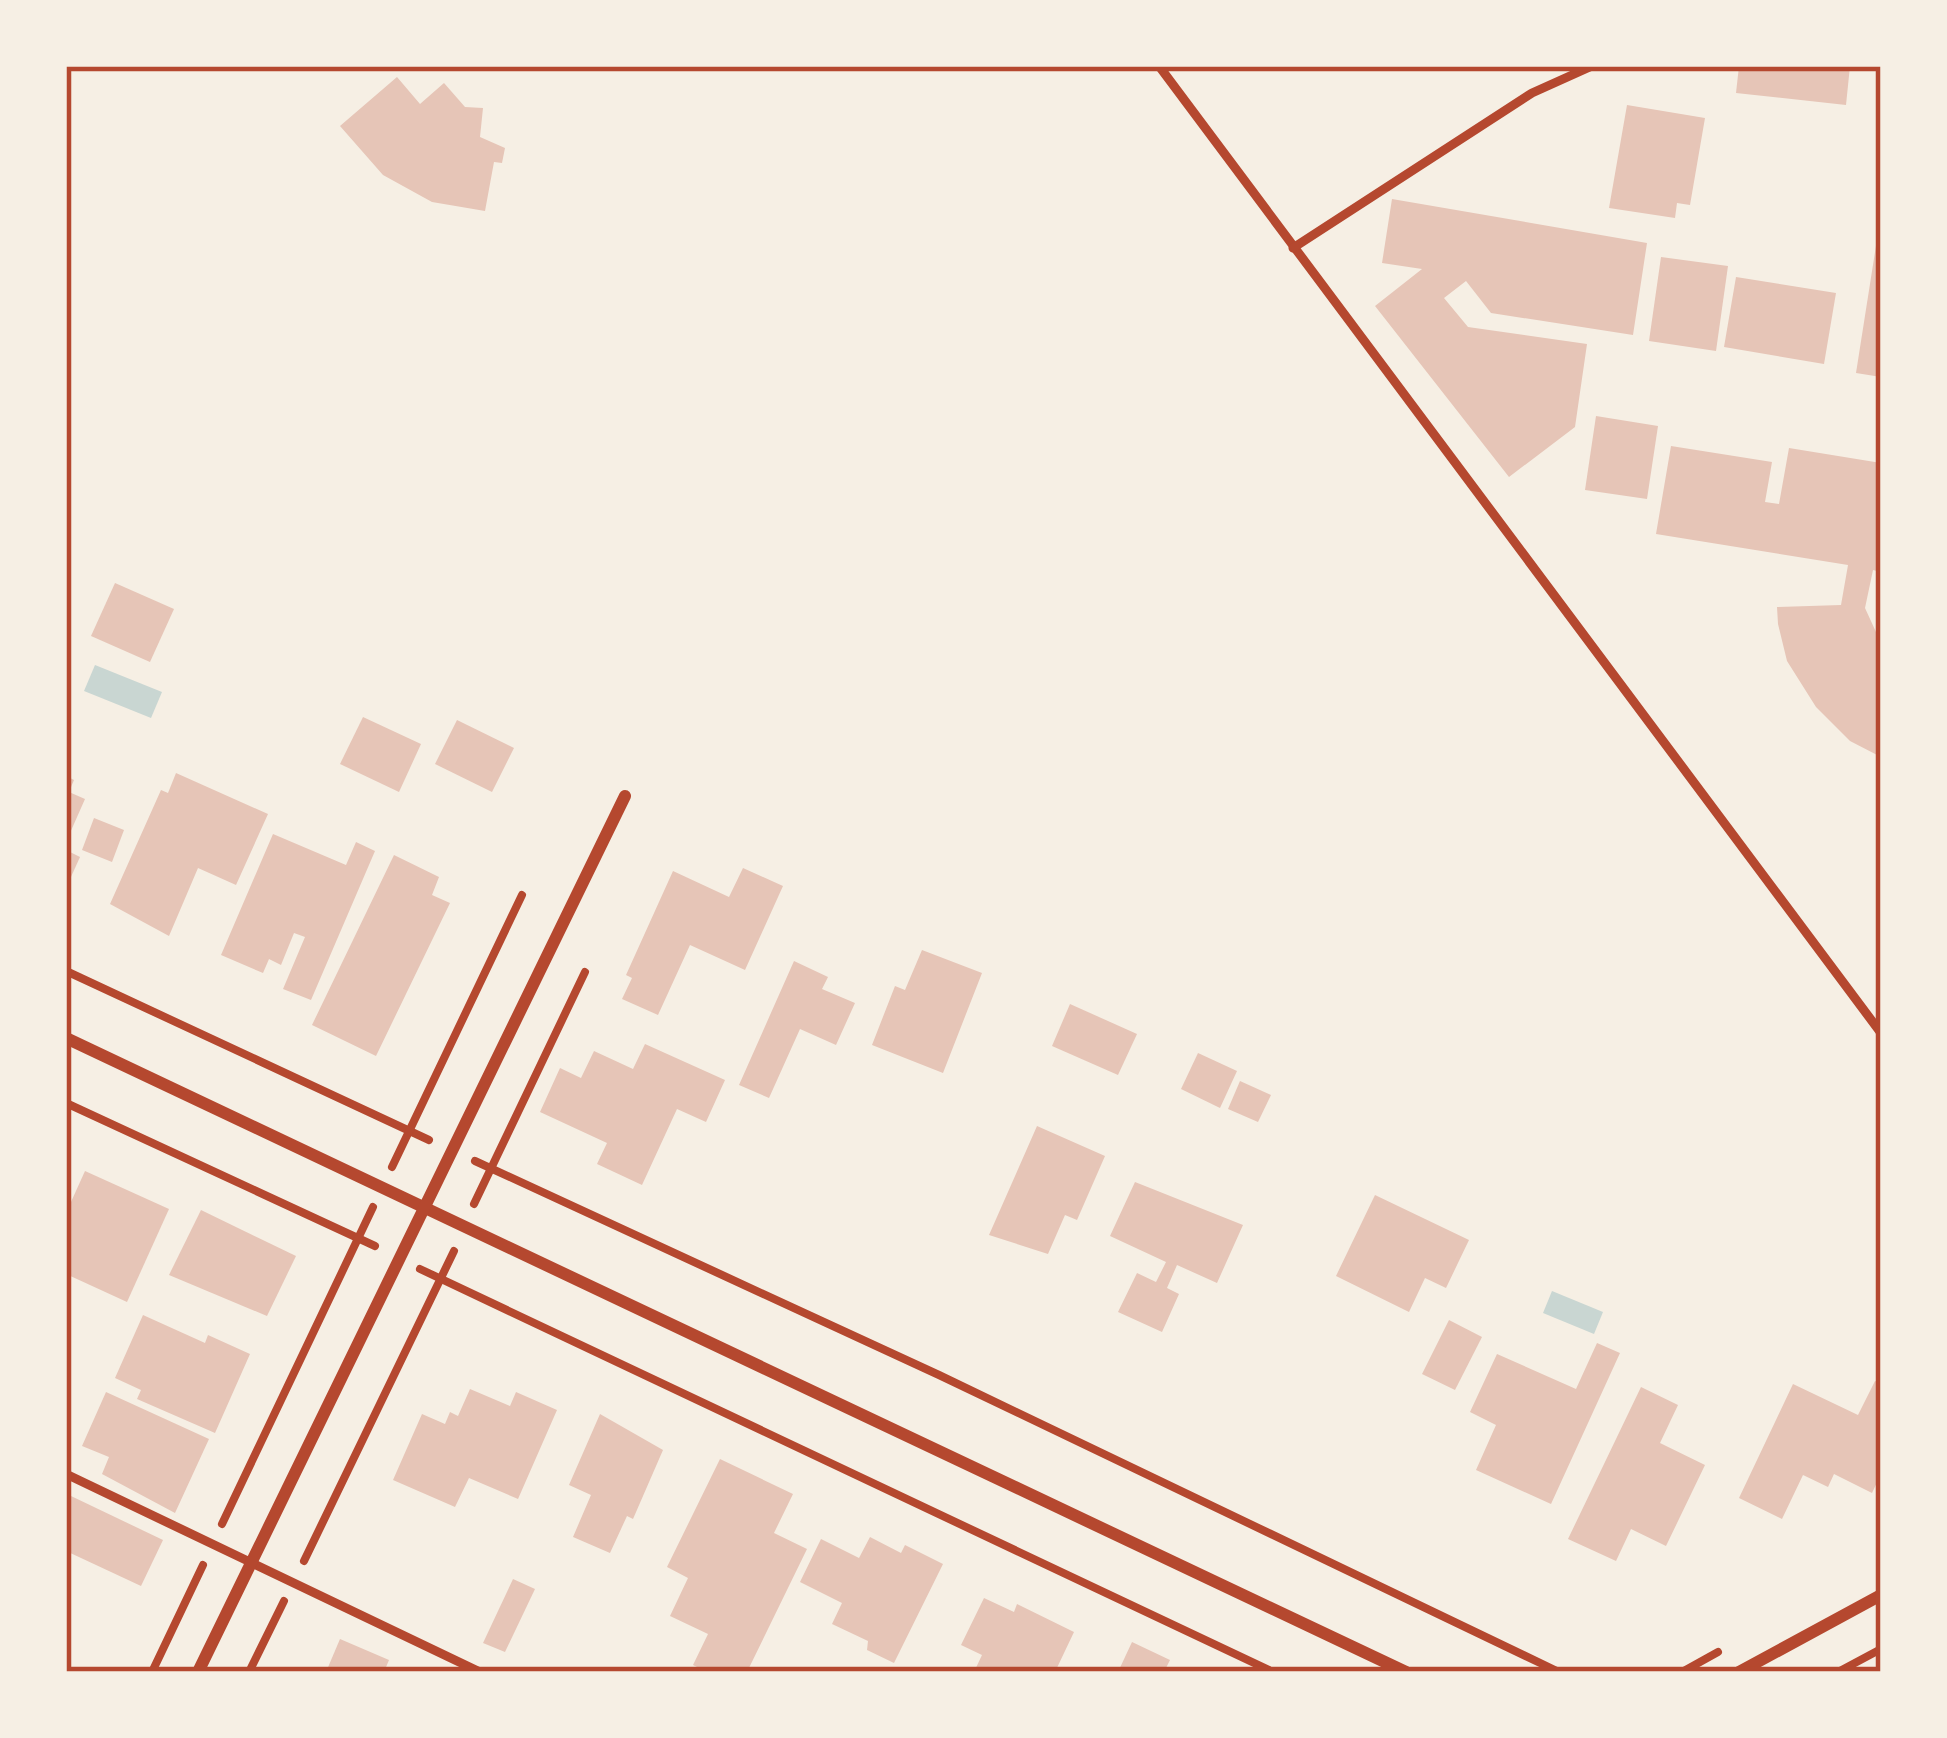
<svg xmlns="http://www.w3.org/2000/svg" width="1947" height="1738" viewBox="0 0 1947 1738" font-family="Helvetica,sans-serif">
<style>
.water{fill:#c9d6d2}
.building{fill:#e6c5b7}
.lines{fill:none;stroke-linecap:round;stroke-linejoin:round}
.path{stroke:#b5482f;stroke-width:8}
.service{stroke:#b5482f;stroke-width:9}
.minor{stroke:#b5482f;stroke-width:12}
.neatline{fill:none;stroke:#b5482f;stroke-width:4.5}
</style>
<rect width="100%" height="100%" fill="#f6efe4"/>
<g class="water">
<path d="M 95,665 L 162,692 L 151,718 L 84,691 Z"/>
<path d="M 1552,1291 L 1603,1312 L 1594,1334 L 1543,1313 Z"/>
</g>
<g class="building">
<path d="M 1739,66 L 1850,66 L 1846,105 L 1736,93 Z"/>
<path d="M 397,77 L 420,104 L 444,83 L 465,107 L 483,108 L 480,137 L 505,148 L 502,163 L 494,162 L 485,211 L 432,202 L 383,175 L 340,126 Z"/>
<path d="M 1627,105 L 1705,118 L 1690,205 L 1677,203 L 1675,218 L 1609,208 Z"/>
<path d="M 1392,199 L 1647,243 L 1633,335 L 1491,313 L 1466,281 L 1444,298 L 1468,327 L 1587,344 L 1575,427 L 1509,477 L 1375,306 L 1422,269 L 1382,263 Z"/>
<path d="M 1878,233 L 1881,233 L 1881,377 L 1856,373 Z"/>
<path d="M 1661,257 L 1728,266 L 1716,351 L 1649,341 Z"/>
<path d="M 1736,277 L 1836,293 L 1824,364 L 1724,347 Z"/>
<path d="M 1596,416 L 1658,426 L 1647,499 L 1585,490 Z"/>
<path d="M 1671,446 L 1772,462 L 1765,502 L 1779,504 L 1789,448 L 1881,463 L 1881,572 L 1873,570 L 1865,608 L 1881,643 L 1881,757 L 1850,741 L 1816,707 L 1787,661 L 1778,624 L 1777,607 L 1841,605 L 1848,565 L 1656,534 Z"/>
<path d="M 115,583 L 174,609 L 150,662 L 91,636 Z"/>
<path d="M 363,717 L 421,744 L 399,792 L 340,764 Z"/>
<path d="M 457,720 L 514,748 L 492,792 L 435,764 Z"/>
<path d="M 176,773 L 268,814 L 236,885 L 198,868 L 169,936 L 110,904 L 161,790 L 168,793 Z"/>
<path d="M 66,776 L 74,780 L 69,792 L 85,799 L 66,842 Z"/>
<path d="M 94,818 L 124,830 L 112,862 L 82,850 Z"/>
<path d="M 273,834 L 346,865 L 356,842 L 375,851 L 311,1000 L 283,989 L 305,937 L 294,933 L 281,965 L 269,959 L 263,973 L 221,955 Z"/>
<path d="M 66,850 L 80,857 L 66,888 Z"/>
<path d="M 394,855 L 439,877 L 432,895 L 450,903 L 376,1056 L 312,1025 Z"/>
<path d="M 743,868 L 783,886 L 745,970 L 690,945 L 658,1015 L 622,999 L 632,978 L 626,975 L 673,871 L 729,897 Z"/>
<path d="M 922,950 L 982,973 L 943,1073 L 872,1045 L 895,986 L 905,990 Z"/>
<path d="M 794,961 L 828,977 L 822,989 L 855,1003 L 836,1045 L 800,1029 L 769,1098 L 739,1085 Z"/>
<path d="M 1070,1004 L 1137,1034 L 1118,1075 L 1052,1046 Z"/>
<path d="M 645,1044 L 725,1080 L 706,1122 L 677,1109 L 642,1185 L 597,1164 L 607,1143 L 540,1112 L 560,1068 L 581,1078 L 594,1051 L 633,1069 Z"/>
<path d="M 1198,1053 L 1237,1071 L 1220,1108 L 1181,1089 Z"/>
<path d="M 1240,1081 L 1271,1095 L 1258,1122 L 1228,1109 Z"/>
<path d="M 1037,1126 L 1105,1156 L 1077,1220 L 1065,1215 L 1048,1254 L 989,1235 Z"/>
<path d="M 85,1171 L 169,1209 L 127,1302 L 66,1274 L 66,1213 Z"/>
<path d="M 1135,1182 L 1243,1225 L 1217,1283 L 1177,1265 L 1167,1288 L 1179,1294 L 1162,1332 L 1118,1312 L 1137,1273 L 1156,1282 L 1166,1262 L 1110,1236 Z"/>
<path d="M 1375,1195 L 1469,1240 L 1446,1288 L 1425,1278 L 1409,1312 L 1336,1276 Z"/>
<path d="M 201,1210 L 296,1256 L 267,1316 L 169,1275 Z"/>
<path d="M 143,1315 L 205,1343 L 208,1335 L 250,1354 L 215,1433 L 137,1399 L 141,1390 L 115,1378 Z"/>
<path d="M 1449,1320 L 1482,1337 L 1455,1390 L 1422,1374 Z"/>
<path d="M 1597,1343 L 1620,1353 L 1551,1504 L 1476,1470 L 1496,1425 L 1470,1412 L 1497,1354 L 1576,1389 Z"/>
<path d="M 1875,1381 L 1881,1383 L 1881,1474 L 1872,1493 L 1834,1474 L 1828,1487 L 1803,1475 L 1782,1519 L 1739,1498 L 1793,1384 L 1858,1415 Z"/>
<path d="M 1641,1387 L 1678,1405 L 1660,1443 L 1705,1465 L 1666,1546 L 1631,1529 L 1616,1561 L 1568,1539 Z"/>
<path d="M 470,1389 L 510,1406 L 516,1392 L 557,1410 L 518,1499 L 469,1478 L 455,1507 L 393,1480 L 422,1414 L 445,1424 L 450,1412 L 458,1416 Z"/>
<path d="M 106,1392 L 209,1439 L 175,1513 L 102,1474 L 109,1457 L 82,1446 Z"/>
<path d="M 600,1414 L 663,1450 L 633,1519 L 627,1516 L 610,1553 L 573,1537 L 591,1495 L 569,1485 Z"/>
<path d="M 720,1459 L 793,1494 L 774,1533 L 807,1549 L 747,1672 L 707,1672 L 693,1665 L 708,1634 L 670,1616 L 688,1578 L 667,1567 Z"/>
<path d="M 71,1496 L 163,1540 L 141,1586 L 66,1551 Z"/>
<path d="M 870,1537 L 901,1553 L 905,1545 L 943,1564 L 894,1663 L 867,1650 L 868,1641 L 832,1624 L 842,1603 L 800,1582 L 821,1539 L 859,1558 Z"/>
<path d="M 513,1579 L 535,1589 L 505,1652 L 483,1643 Z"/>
<path d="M 984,1598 L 1014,1612 L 1017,1604 L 1074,1632 L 1055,1672 L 974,1672 L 982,1655 L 961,1645 Z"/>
<path d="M 340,1639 L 389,1660 L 384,1672 L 326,1672 Z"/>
<path d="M 1132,1642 L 1170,1660 L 1164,1672 L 1118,1672 Z"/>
</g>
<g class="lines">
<g class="path">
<path d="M 66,971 L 429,1140"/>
<path d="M 66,1103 L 375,1246"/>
<path d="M 475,1161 L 939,1375 L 1559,1672"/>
<path d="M 392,1167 L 522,895"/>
<path d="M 474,1204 L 585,972"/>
<path d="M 420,1269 L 1273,1672"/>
<path d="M 222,1524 L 373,1207"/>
<path d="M 304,1561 L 454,1251"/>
<path d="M 152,1672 L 203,1565"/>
<path d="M 249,1672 L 284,1601"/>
<path d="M 1682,1672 L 1718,1652"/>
<path d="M 1838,1672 L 1881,1649"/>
</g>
<g class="service">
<path d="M 1159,66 L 1881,1033"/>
<path d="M 1293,248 L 1532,93 L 1592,66"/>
<path d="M 66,1474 L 480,1672"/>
</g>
<g class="minor">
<path d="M 66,1038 L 1406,1672"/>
<path d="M 198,1672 L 625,796"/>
<path d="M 1739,1672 L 1881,1595"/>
</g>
</g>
<rect width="1947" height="1738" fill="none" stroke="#f6efe4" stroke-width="138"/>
<rect x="69" y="69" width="1809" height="1600" class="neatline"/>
</svg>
